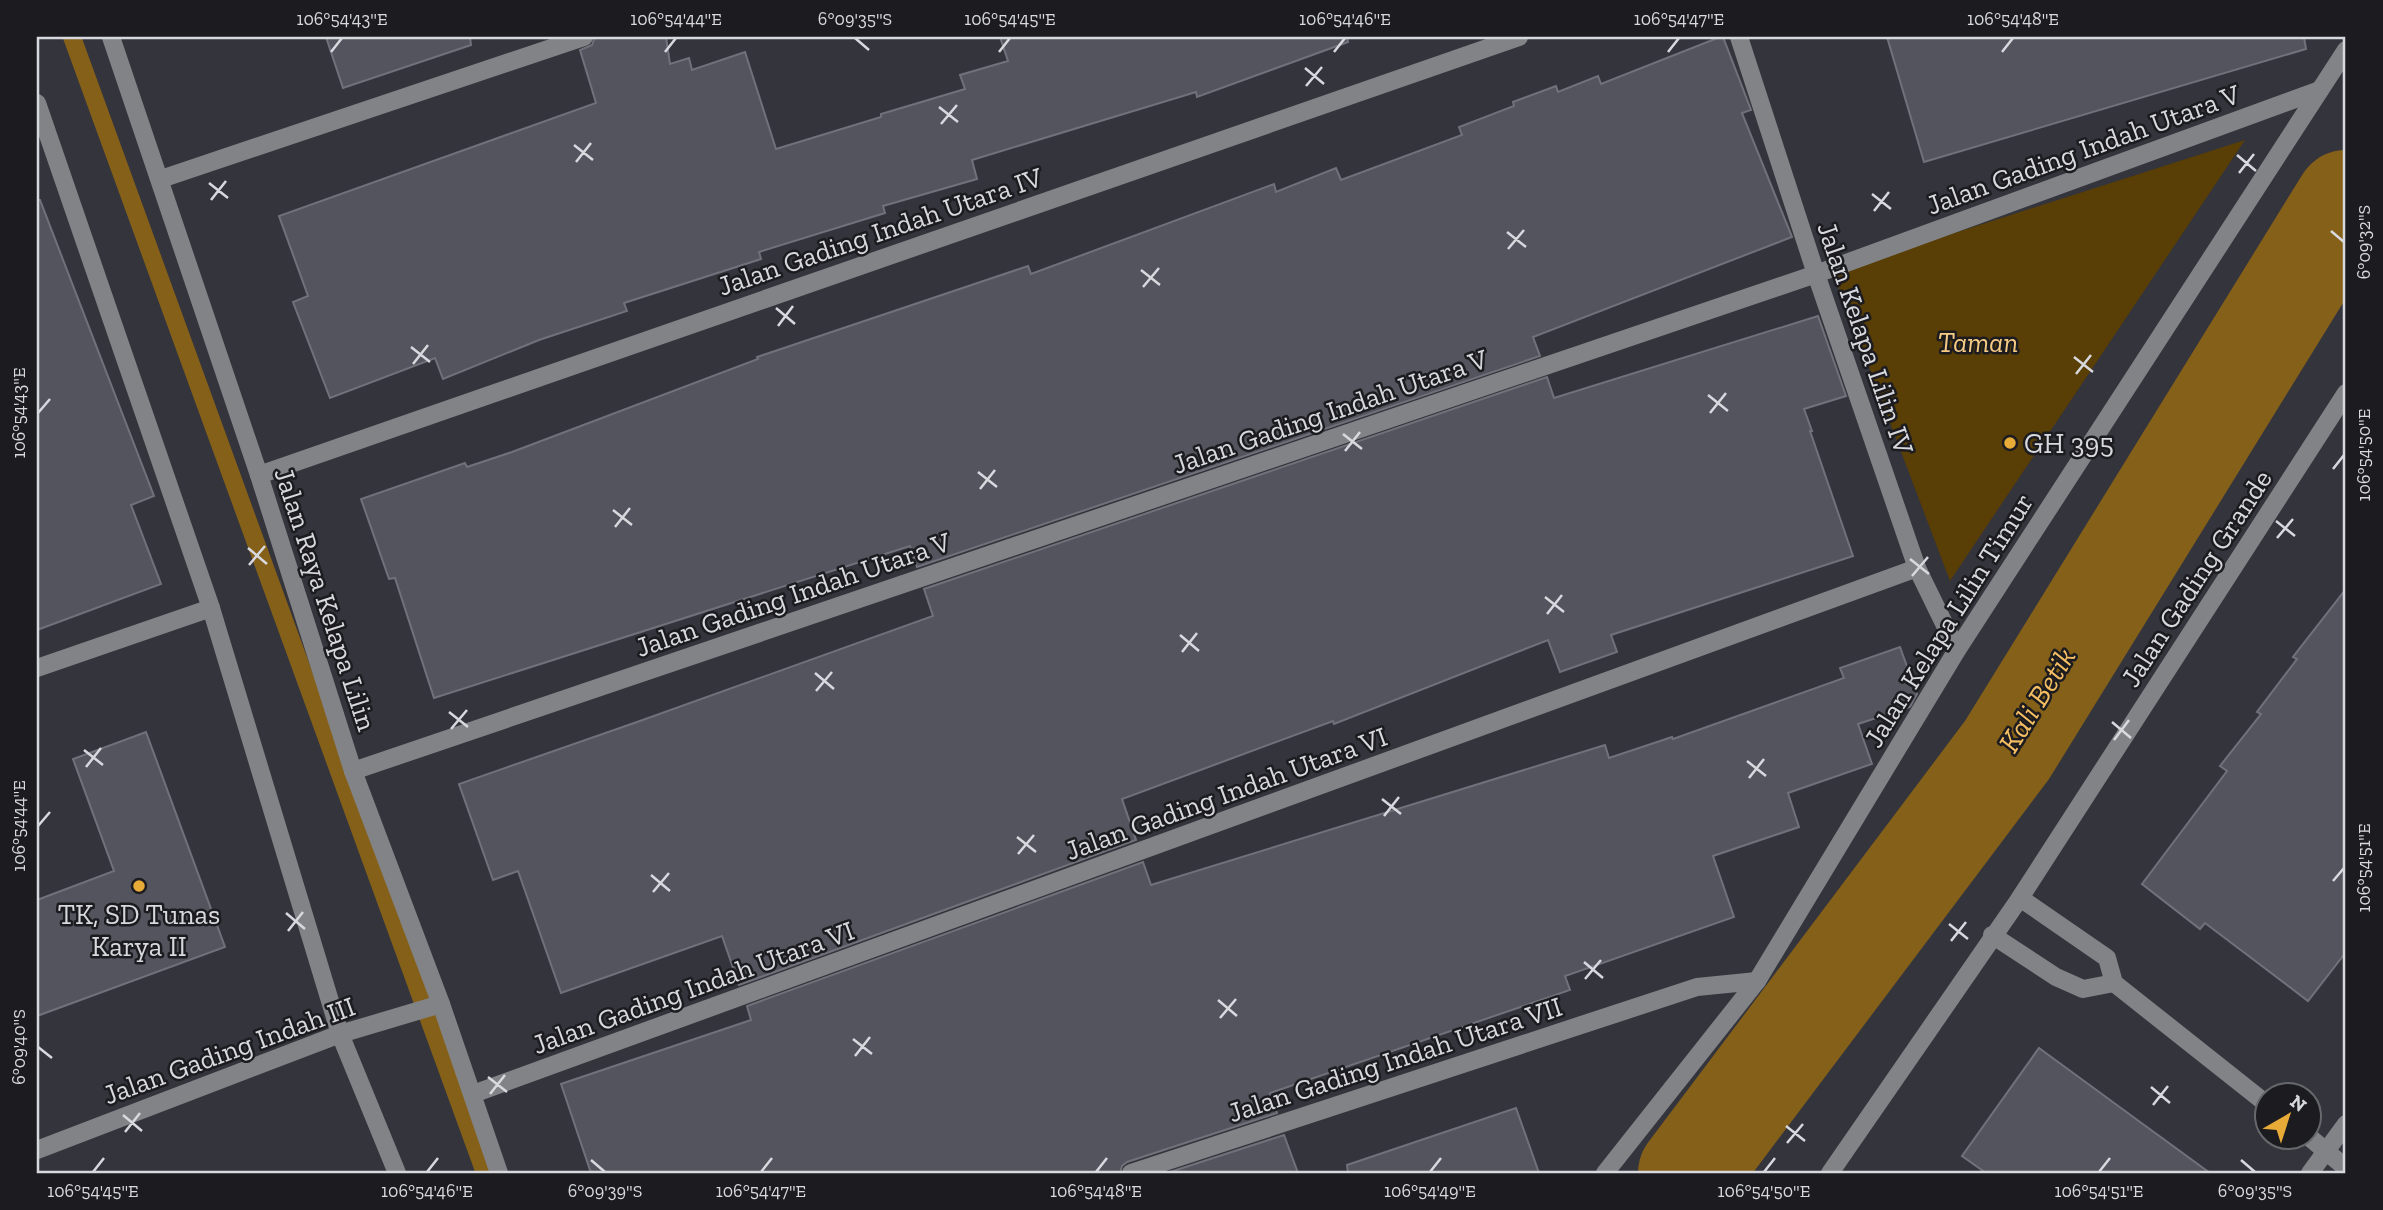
<svg xmlns="http://www.w3.org/2000/svg" width="2383" height="1210" viewBox="0 0 2383 1210" font-family="'Zilla Slab',serif">
<style>
.green{fill:#593e05}
.lines{fill:none;stroke-linecap:round;stroke-linejoin:round}
.stream{stroke:#856019;stroke-width:18}
.river{stroke:#856019;stroke-width:102}
.building{fill:#54545e;stroke:#70717a;stroke-width:2}
.minor{stroke:#828387;stroke-width:18}
.ticks{fill:none;stroke:#d8d9de;stroke-width:2.5}
.poi-dot{fill:#e9ab38;stroke:#1c1c20;stroke-width:2.5}
.labels{text-anchor:middle;stroke-width:5;stroke-linejoin:round;paint-order:stroke}
.street-label{font-size:28px;fill:#d8d9de;stroke:#1c1c20}
.park-label{font-size:28px;font-style:italic;fill:#f7cb84;stroke:#1c1c20}
.poi-label{font-size:28px;fill:#d8d9de;stroke:#1c1c20;text-anchor:start}
.water-label{font-size:30px;font-style:italic;fill:#f5be62;stroke:#1c1c20}
.neatline{fill:none;stroke:#d8d9de;stroke-width:2.5}
.ticks-label{font-size:18px;text-anchor:middle;fill:#d8d9de}
</style>
<rect width="100%" height="100%" fill="#34343d"/>
<path class="green" d="M 2245,140 L 1950,581 L 1833,272 Z"/>
<g class="lines">
<path class="stream" d="M 72,37 L 485,1173"/>
<path class="river" d="M 1689,1173 L 2007,750 L 2346,201"/>
</g>
<g class="building">
<path d="M 326,37 L 470,37 L 471,45 L 343,88 Z"/>
<path d="M 595,37 L 666,37 L 670,64 L 689,58 L 692,70 L 745,52 L 776,149 L 881,117 L 881,114 L 965,89 L 960,75 L 1008,61 L 1000,37 L 1347,37 L 1348,42 L 1197,97 L 1196,92 L 972,160 L 977,179 L 883,206 L 885,213 L 759,252 L 761,259 L 624,303 L 627,311 L 539,340 L 443,379 L 435,358 L 330,398 L 293,302 L 308,296 L 279,216 L 596,103 L 580,50 L 592,45 Z"/>
<path d="M 1720,37 L 1723,37 L 1751,110 L 1742,113 L 1792,237 L 1533,337 L 1540,356 L 917,567 L 910,546 L 434,698 L 395,578 L 389,579 L 361,499 L 465,463 L 467,467 L 512,452 L 758,359 L 757,357 L 1028,266 L 1031,274 L 1274,184 L 1276,192 L 1336,168 L 1341,180 L 1462,135 L 1459,127 L 1514,106 L 1513,102 L 1556,86 L 1558,92 L 1598,76 L 1601,84 Z"/>
<path d="M 1887,37 L 2304,37 L 2306,49 L 1924,162 Z"/>
<path d="M 37,200 L 40,200 L 154,496 L 131,505 L 161,584 L 37,630 Z"/>
<path d="M 1818,316 L 1846,396 L 1804,409 L 1812,431 L 1810,431 L 1853,556 L 1611,635 L 1617,652 L 1560,672 L 1548,640 L 1334,724 L 1333,721 L 1122,799 L 1136,840 L 739,985 L 722,936 L 561,993 L 518,871 L 493,880 L 459,784 L 637,722 L 933,616 L 924,589 L 1547,377 L 1554,398 Z"/>
<path d="M 2346,589 L 2346,952 L 2308,1001 L 2205,923 L 2200,929 L 2142,884 L 2227,771 L 2220,766 L 2261,714 L 2257,712 L 2297,659 L 2293,657 Z"/>
<path d="M 1900,647 L 1917,694 L 1910,707 L 1858,724 L 1872,764 L 1788,793 L 1799,827 L 1713,856 L 1734,917 L 1565,976 L 1570,990 L 1270,1093 L 1277,1113 L 1127,1162 L 1122,1166 L 1120,1173 L 591,1173 L 561,1084 L 751,1020 L 747,1006 L 1143,862 L 1151,885 L 1605,745 L 1609,758 L 1672,737 L 1673,739 L 1844,678 L 1840,668 Z"/>
<path d="M 146,732 L 225,947 L 37,1016 L 37,900 L 114,871 L 73,759 Z"/>
<path d="M 2039,1048 L 2136,1119 L 2210,1173 L 1986,1173 L 1962,1156 Z"/>
<path d="M 1516,1108 L 1539,1173 L 1348,1173 L 1347,1165 Z"/>
<path d="M 1284,1135 L 1298,1173 L 1167,1173 Z"/>
</g>
<g class="lines">
<g class="minor">
<path d="M 111,37 L 259,475 L 353,771 L 441,1004 L 499,1173"/>
<path d="M 1739,37 L 1816,274 L 1917,568 L 1957,650"/>
<path d="M 37,103 L 211,608 L 340,1034 L 397,1173"/>
<path d="M 161,179 L 584,37"/>
<path d="M 259,475 L 1519,37"/>
<path d="M 37,668 L 211,608"/>
<path d="M 353,771 L 1816,274 L 2320,90"/>
<path d="M 2020,898 L 2107,958 L 2114,983 L 2268,1105"/>
<path d="M 1992,935 L 2056,977 L 2083,989 L 2114,983"/>
<path d="M 473,1094 L 1917,568"/>
<path d="M 2308,1136 L 2346,1168"/>
<path d="M 37,1150 L 340,1034 L 441,1004"/>
<path d="M 1131,1173 L 1697,987 L 1757,981"/>
<path d="M 1605,1173 L 1757,981 L 1957,650 L 2346,50"/>
<path d="M 1830,1173 L 2020,898 L 2346,393"/>
<path d="M 2310,1173 L 2346,1124"/>
</g>
</g>
<path class="ticks" d="M 855,38 L 869,50M 331,52 L 342,38M 665,52 L 676,38M 999,52 L 1010,38M 1334,52 L 1345,38M 1668,52 L 1679,38M 2002,52 L 2013,38M 1305,68 L 1324,84M 1306,86 L 1322,67M 939,107 L 958,122M 941,124 L 957,105M 574,145 L 593,160M 2237,155 L 2256,171M 576,162 L 591,143M 2239,173 L 2254,154M 209,183 L 228,198M 1872,194 L 1891,209M 211,200 L 226,181M 1874,211 L 1889,192M 2331,231 L 2344,242M 1507,232 L 1526,247M 1508,249 L 1524,230M 1141,270 L 1160,285M 1143,287 L 1159,268M 776,308 L 795,324M 778,326 L 793,306M 411,347 L 430,362M 2074,357 L 2093,372M 413,364 L 428,345M 2076,374 L 2091,355M 1708,395 L 1728,411M 38,413 L 50,399M 1710,413 L 1726,393M 1343,434 L 1362,449M 1345,451 L 1360,432M 2333,469 L 2344,455M 978,472 L 997,487M 980,489 L 995,470M 613,510 L 632,525M 2276,521 L 2295,536M 615,527 L 630,508M 2277,538 L 2293,519M 248,548 L 267,564M 1910,559 L 1929,574M 249,565 L 265,546M 1912,576 L 1928,557M 1545,597 L 1564,612M 1547,614 L 1562,595M 1180,635 L 1199,651M 1182,652 L 1197,633M 815,673 L 834,689M 816,691 L 832,672M 449,712 L 468,727M 2112,722 L 2131,738M 451,729 L 467,710M 2114,740 L 2129,720M 84,750 L 103,765M 1747,761 L 1766,776M 86,767 L 101,748M 1749,778 L 1764,759M 1382,799 L 1401,814M 1384,816 L 1399,797M 38,826 L 50,812M 1017,837 L 1036,852M 1018,854 L 1034,835M 651,875 L 670,891M 2333,881 L 2344,868M 653,892 L 669,873M 286,913 L 305,929M 1949,924 L 1968,939M 288,931 L 303,912M 1951,941 L 1966,922M 1584,962 L 1603,978M 1585,979 L 1601,960M 1218,1000 L 1237,1016M 1220,1018 L 1236,999M 853,1039 L 872,1054M 38,1047 L 52,1058M 855,1056 L 870,1037M 488,1077 L 507,1092M 2151,1087 L 2170,1103M 490,1094 L 505,1075M 2153,1105 L 2168,1086M 123,1115 L 142,1131M 1786,1126 L 1805,1141M 125,1132 L 140,1113M 1787,1143 L 1803,1124M 591,1160 L 605,1172M 2241,1160 L 2255,1172M 93,1172 L 104,1158M 427,1172 L 438,1158M 761,1172 L 772,1158M 1096,1172 L 1107,1158M 1430,1172 L 1441,1158M 1764,1172 L 1775,1158M 2099,1172 L 2110,1158"/>
<g class="poi-dot">
<circle cx="2010" cy="443" r="7"/>
<circle cx="139" cy="886" r="7"/>
</g>
<g class="labels">
<g class="street-label">
<text transform="translate(2083 149) rotate(-20)" y="10">Jalan Gading Indah Utara V</text>
<text transform="translate(880 231) rotate(-19)" y="10">Jalan Gading Indah Utara IV</text>
<text transform="translate(1866 338) rotate(71)" y="10">Jalan Kelapa Lilin IV</text>
<text transform="translate(1330 411) rotate(-19)" y="10">Jalan Gading Indah Utara V</text>
<text transform="translate(2196 578) rotate(-57)" y="10">Jalan Gading Grande</text>
<text transform="translate(793 594) rotate(-19)" y="10">Jalan Gading Indah Utara V</text>
<text transform="translate(326 599) rotate(72)" y="10">Jalan Raya Kelapa Lilin</text>
<text transform="translate(1948 620) rotate(-58)" y="10">Jalan Kelapa Lilin Timur</text>
<text transform="translate(1226 793) rotate(-20)" y="10">Jalan Gading Indah Utara VI</text>
<text transform="translate(693 987) rotate(-20)" y="10">Jalan Gading Indah Utara VI</text>
<text transform="translate(229 1050) rotate(-20)" y="10">Jalan Gading Indah III</text>
<text transform="translate(1395 1059) rotate(-18)" y="10">Jalan Gading Indah Utara VII</text>
</g>
<g class="park-label">
<text x="1978" y="352">Taman</text>
</g>
<g class="poi-label">
<text x="2024" y="453">GH 395</text>
<text x="139" y="924" text-anchor="middle">TK, SD Tunas<tspan x="139" dy="32">Karya II</tspan></text>
</g>
<g class="water-label">
<text transform="translate(2037 700) rotate(-58)" y="10">Kali Betik</text>
</g>
</g>
<rect width="2383" height="1210" fill="none" stroke="#1c1c20" stroke-width="77"/>
<g transform="translate(2288 1116) rotate(39)"><circle r="33" fill="#1c1c20" stroke="#67686c" stroke-width="2"/>
<path d="M0-5L12 26L0 18L-12 26Z" fill="#e9ab38"/>
<text y="-10" font-size="19" font-weight="bold" text-anchor="middle" fill="#d8d9de">N</text>
</g>
<rect x="38" y="38" width="2306" height="1134" class="neatline"/>
<g class="ticks-label">
<text x="342" y="25">106°54'43"E</text>
<text x="676" y="25">106°54'44"E</text>
<text x="855" y="25">6°09'35"S</text>
<text x="1010" y="25">106°54'45"E</text>
<text x="1345" y="25">106°54'46"E</text>
<text x="1679" y="25">106°54'47"E</text>
<text x="2013" y="25">106°54'48"E</text>
<text transform="translate(2364 242) rotate(-90)" y="6">6°09'32"S</text>
<text transform="translate(19 413) rotate(-90)" y="6">106°54'43"E</text>
<text transform="translate(2364 455) rotate(-90)" y="6">106°54'50"E</text>
<text transform="translate(19 826) rotate(-90)" y="6">106°54'44"E</text>
<text transform="translate(2364 868) rotate(-90)" y="6">106°54'51"E</text>
<text transform="translate(19 1047) rotate(-90)" y="6">6°09'40"S</text>
<text x="93" y="1197">106°54'45"E</text>
<text x="427" y="1197">106°54'46"E</text>
<text x="605" y="1197">6°09'39"S</text>
<text x="761" y="1197">106°54'47"E</text>
<text x="1096" y="1197">106°54'48"E</text>
<text x="1430" y="1197">106°54'49"E</text>
<text x="1764" y="1197">106°54'50"E</text>
<text x="2099" y="1197">106°54'51"E</text>
<text x="2255" y="1197">6°09'35"S</text>
</g>
</svg>
